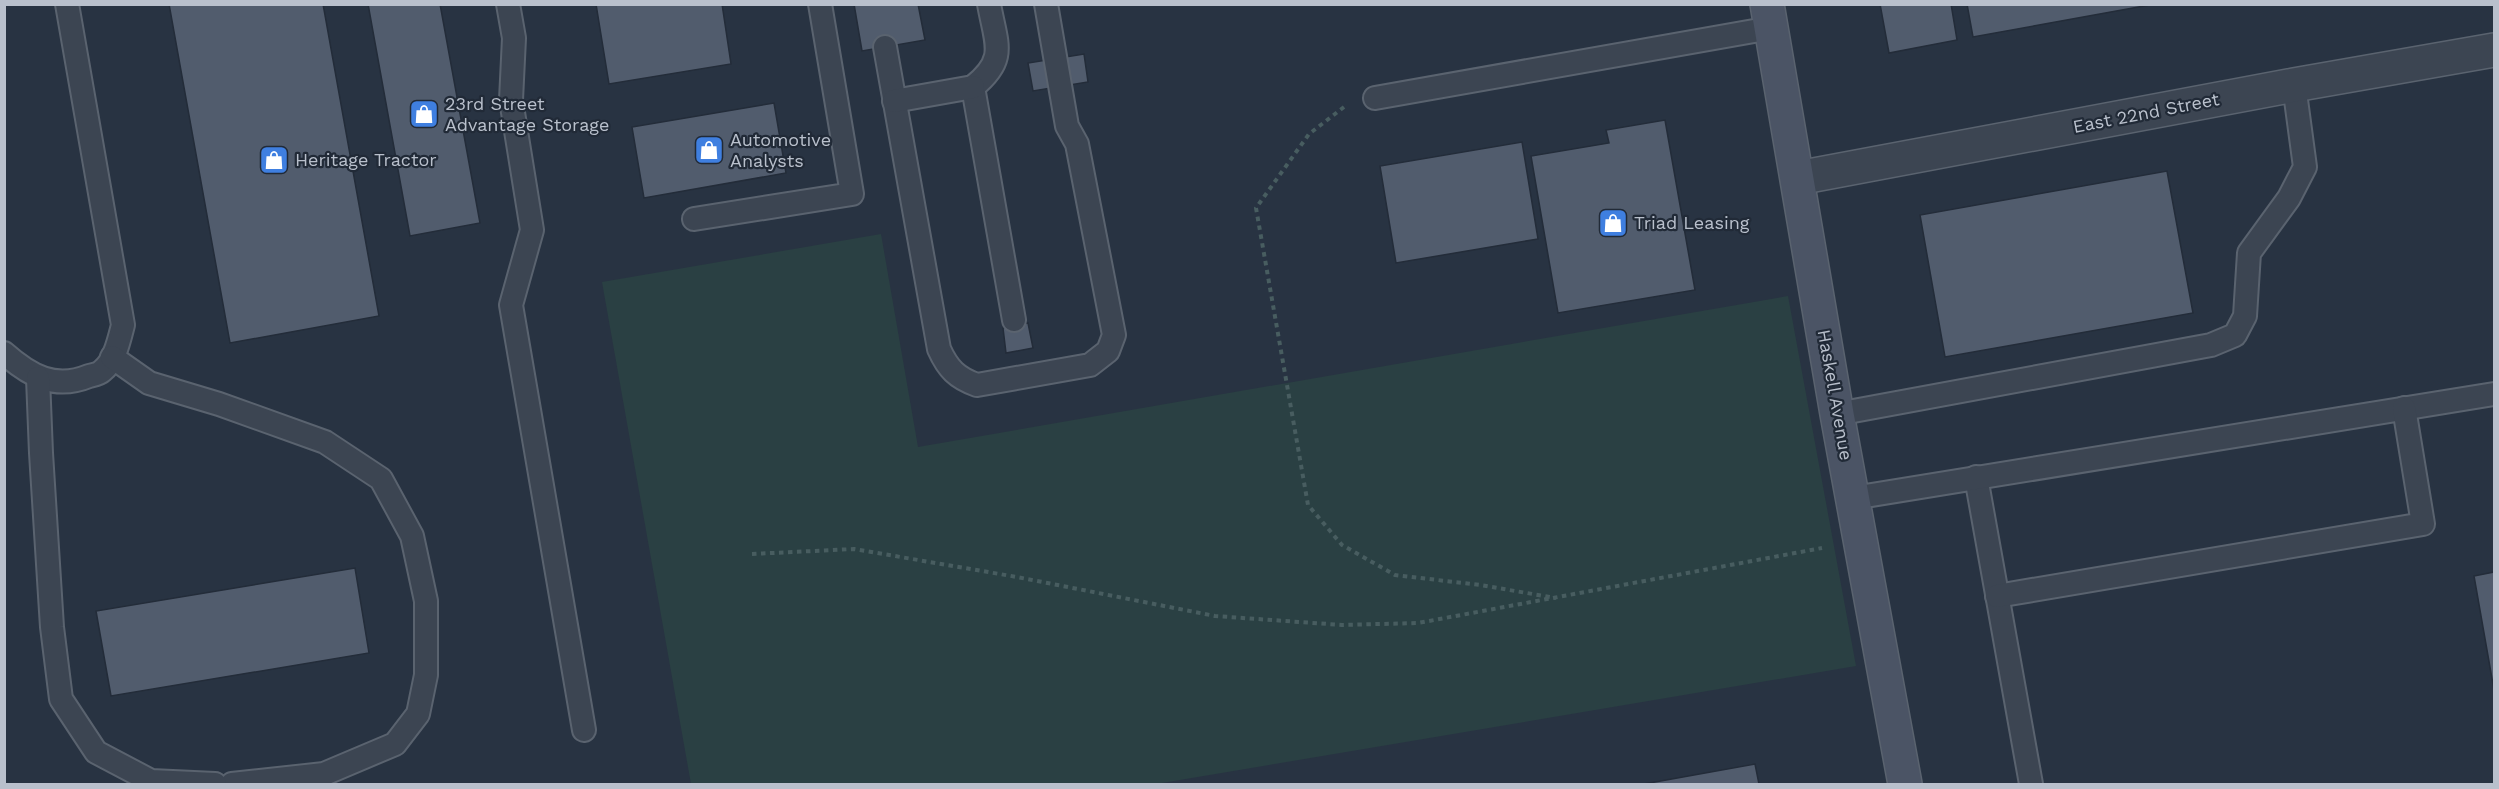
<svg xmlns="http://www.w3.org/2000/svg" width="2499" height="789" viewBox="0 0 2499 789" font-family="'Work Sans',sans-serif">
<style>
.green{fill:#2a4043}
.building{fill:#515c6d;stroke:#232c39;stroke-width:1.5}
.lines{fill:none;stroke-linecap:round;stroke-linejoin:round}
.service-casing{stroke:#5a636f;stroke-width:26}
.minor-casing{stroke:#5a636f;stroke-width:36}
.secondary-casing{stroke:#5a636f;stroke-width:36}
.path{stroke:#485d60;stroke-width:4;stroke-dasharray:4.5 4.5;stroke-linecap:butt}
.service{stroke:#3c4552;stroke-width:22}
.minor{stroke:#3c4552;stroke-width:33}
.secondary{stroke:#4b5465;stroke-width:33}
.labels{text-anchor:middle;stroke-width:4.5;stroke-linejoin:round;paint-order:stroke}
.poi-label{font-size:18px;fill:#b9c0cc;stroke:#212a37;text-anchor:start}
.street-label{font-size:18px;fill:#b9c0cc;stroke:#212a37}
</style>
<rect width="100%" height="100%" fill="#283342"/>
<path class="green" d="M 881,234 L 918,447 L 1788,296 L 1856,666 L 1156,784 L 691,784 L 602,282 Z"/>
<g class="building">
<path d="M 169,4 L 323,4 L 379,316 L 230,343 Z"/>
<path d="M 368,4 L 440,4 L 480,223 L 410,236 Z"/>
<path d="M 596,4 L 722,4 L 731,64 L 609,84 Z"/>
<path d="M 854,4 L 918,4 L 925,40 L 862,51 Z"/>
<path d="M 1880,4 L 1951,4 L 1957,40 L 1889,53 Z"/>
<path d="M 1967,4 L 2155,4 L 1973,37 Z"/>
<path d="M 1084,54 L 1088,82 L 1033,91 L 1028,63 Z"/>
<path d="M 774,103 L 786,173 L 644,198 L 632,127 Z"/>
<path d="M 1665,120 L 1695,290 L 1558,313 L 1531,156 L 1609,143 L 1606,130 Z"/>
<path d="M 1522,142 L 1538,239 L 1396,263 L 1380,166 Z"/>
<path d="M 2167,171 L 2193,313 L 1945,357 L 1920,215 Z"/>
<path d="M 1028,323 L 1033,348 L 1006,353 L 1003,328 Z"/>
<path d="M 355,568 L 369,653 L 111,696 L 96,611 Z"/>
<path d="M 2494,572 L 2494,690 L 2474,576 Z"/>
<path d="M 1755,764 L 1759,784 L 1644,784 Z"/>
</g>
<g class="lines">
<g class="service-casing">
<g id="service">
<path d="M 508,4 L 514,38 L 511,100 L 532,230 L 511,305 L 584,730"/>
<path d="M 989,4 C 996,44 1008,59 973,87 L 1014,320"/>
<path d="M 885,47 L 939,349 C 948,369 957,378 977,385 L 1090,365 L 1108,351 L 1114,335 L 1077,144 L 1067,126 L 1046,4"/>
<path d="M 1375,98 L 1771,28"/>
<path d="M 894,101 L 973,87"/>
<path d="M 694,219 L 852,194 L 820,4"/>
<path d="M 4,353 C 30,376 55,390 89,376 C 93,375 99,374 102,371 C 115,361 119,340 123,325 L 67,4"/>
<path d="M 112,357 L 149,383 L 219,404 L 325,442 L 381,479 L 412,536 L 426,601 L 426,675 L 418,714 L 395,744 L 324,774 L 232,784"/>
<path d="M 38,378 L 41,453 L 52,627 L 61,699 L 96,752 L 151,781 L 215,784"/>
<path d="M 1837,414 L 2211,345 L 2235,335 L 2245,316 L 2249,253 L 2289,198 L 2305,167 L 2294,85"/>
<path d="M 1976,477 L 2031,784"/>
<path d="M 1853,498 L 2494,394"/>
<path d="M 1997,596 L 2423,524 L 2404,408"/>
</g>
</g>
<g class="minor-casing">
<path id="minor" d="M 1798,178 L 2294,85 L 2494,50"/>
</g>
<g class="secondary-casing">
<path id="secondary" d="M 1767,4 L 1837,414 L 1905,784"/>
</g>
<g class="path">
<path d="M 1344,107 L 1309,134 L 1256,208 L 1308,505 L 1342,545 L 1395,575 L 1480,585 L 1556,598"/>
<path d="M 752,554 L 854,549 L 1017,577 L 1215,616 L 1342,625 L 1418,623 L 1822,548"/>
</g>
<use href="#service" class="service"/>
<use href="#minor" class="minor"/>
<use href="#secondary" class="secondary"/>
</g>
<defs>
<g id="shop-square" transform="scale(1.5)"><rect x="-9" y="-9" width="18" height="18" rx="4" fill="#3f7fe0" stroke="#212a37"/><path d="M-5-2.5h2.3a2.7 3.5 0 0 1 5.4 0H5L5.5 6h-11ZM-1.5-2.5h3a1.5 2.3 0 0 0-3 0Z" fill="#fff"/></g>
</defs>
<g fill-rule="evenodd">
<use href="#shop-square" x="424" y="114"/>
<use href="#shop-square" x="709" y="150"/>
<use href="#shop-square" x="274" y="160"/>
<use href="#shop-square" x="1613" y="223"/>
</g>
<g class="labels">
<g class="poi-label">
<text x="445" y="110">23rd Street<tspan x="445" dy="21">Advantage Storage</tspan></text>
<text x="730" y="146">Automotive<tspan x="730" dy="21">Analysts</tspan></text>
<text x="295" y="166">Heritage Tractor</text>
<text x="1634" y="229">Triad Leasing</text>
</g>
<g class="street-label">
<text transform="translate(2146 113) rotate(-11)" y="6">East 22nd Street</text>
<text transform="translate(1835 395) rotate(80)" y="6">Haskell Avenue</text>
</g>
</g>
<rect width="2499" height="789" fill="none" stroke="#b9c0cc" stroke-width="12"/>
</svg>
